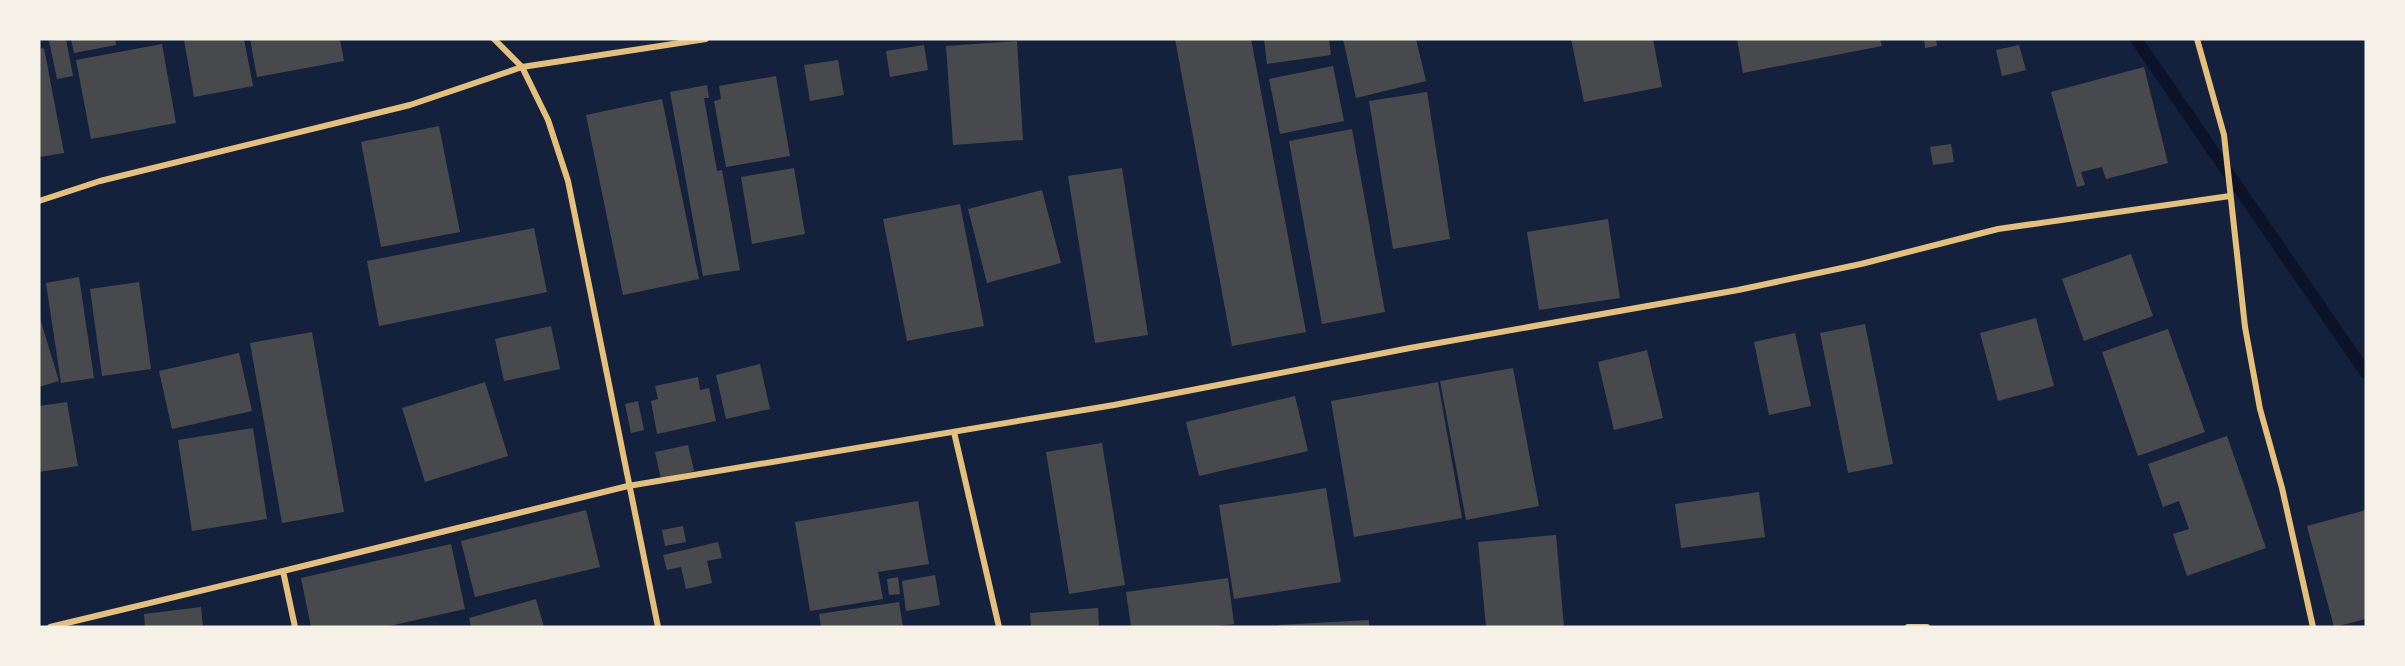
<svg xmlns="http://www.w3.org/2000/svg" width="2405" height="666" viewBox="0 0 2405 666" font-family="'Source Sans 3',sans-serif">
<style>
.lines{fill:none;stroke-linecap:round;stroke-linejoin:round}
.stream{stroke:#0b132b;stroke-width:12}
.building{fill:#48494c}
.minor{stroke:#e5c07b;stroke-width:6}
</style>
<rect width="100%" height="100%" fill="#14213d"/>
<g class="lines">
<path class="stream" d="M 2136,39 L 2366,373"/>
</g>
<g class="building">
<path d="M 66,39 L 73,76 L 57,79 L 49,41 Z"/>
<path d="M 71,39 L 115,39 L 116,45 L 74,53 Z"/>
<path d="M 189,39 L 244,39 L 253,86 L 194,97 L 184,40 Z"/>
<path d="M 250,39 L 340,39 L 344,61 L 257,77 Z"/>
<path d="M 1175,39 L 1251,39 L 1306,332 L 1232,346 Z"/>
<path d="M 1264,39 L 1329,39 L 1331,55 L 1267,64 Z"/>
<path d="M 1343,39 L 1416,39 L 1426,81 L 1356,98 Z"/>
<path d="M 1571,39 L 1653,39 L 1662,87 L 1584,102 Z"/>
<path d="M 1737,39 L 1880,39 L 1882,46 L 1743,73 Z"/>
<path d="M 1924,39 L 1936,39 L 1937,46 L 1925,48 Z"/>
<path d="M 1017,41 L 1023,140 L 953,145 L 946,46 Z"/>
<path d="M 162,44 L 176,123 L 91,139 L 76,60 Z"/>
<path d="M 924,45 L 928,70 L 890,77 L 886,51 Z"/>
<path d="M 2019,45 L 2026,70 L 2002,76 L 1996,50 Z"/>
<path d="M 44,48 L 64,153 L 39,157 L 39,49 Z"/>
<path d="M 838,60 L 844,95 L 810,101 L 804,65 Z"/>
<path d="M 1333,66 L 1344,121 L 1280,134 L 1269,79 Z"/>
<path d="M 2144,67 L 2168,163 L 2106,179 L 2102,167 L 2081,172 L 2085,185 L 2077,187 L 2051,92 Z"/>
<path d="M 776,76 L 790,156 L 726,167 L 714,101 L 721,99 L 719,86 Z"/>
<path d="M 707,85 L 709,98 L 704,98 L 717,171 L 722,170 L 740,270 L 703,276 L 670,92 Z"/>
<path d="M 1427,92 L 1450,239 L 1393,249 L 1369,101 Z"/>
<path d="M 662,99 L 699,279 L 623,295 L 586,115 Z"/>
<path d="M 439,126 L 460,232 L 381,247 L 361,142 Z"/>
<path d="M 1352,129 L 1385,312 L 1322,324 L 1289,141 Z"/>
<path d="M 1951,144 L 1954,162 L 1933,165 L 1930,147 Z"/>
<path d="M 794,168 L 805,234 L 752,244 L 741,177 Z"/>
<path d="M 1122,168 L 1148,335 L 1095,343 L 1068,176 Z"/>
<path d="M 1042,190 L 1061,263 L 987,283 L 968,209 Z"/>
<path d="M 960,204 L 984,326 L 907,341 L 883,219 Z"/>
<path d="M 1608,219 L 1620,298 L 1539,310 L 1527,232 Z"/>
<path d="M 534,228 L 547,292 L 379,326 L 367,261 Z"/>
<path d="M 2131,254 L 2153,316 L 2084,341 L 2062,279 Z"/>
<path d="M 79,277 L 94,378 L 61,383 L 46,283 Z"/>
<path d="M 139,282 L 151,369 L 102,376 L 90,289 Z"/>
<path d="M 39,315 L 59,381 L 39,387 Z"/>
<path d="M 2036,318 L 2054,386 L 1998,401 L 1980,333 Z"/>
<path d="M 1865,324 L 1893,464 L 1848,473 L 1820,333 Z"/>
<path d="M 551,326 L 560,369 L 504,381 L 495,339 Z"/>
<path d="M 2168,329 L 2205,432 L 2138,456 L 2102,352 Z"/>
<path d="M 312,332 L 344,512 L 282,523 L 250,343 Z"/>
<path d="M 1795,333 L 1811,406 L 1769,415 L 1754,342 Z"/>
<path d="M 1647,350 L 1663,418 L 1614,430 L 1598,362 Z"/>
<path d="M 239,353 L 252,411 L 172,429 L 159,371 Z"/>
<path d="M 760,364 L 770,409 L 726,419 L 716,375 Z"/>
<path d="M 1513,368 L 1539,506 L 1466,520 L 1440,381 Z"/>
<path d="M 698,377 L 700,390 L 709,388 L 716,421 L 657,434 L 651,401 L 658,399 L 655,386 Z"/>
<path d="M 485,382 L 508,456 L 425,482 L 402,408 Z"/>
<path d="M 1438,382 L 1462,518 L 1354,537 L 1331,401 Z"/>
<path d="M 1295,396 L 1308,451 L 1199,476 L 1186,422 Z"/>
<path d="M 638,401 L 644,430 L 631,433 L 625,404 Z"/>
<path d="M 67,402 L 78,466 L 39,472 L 39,406 Z"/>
<path d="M 253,428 L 267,519 L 192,531 L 178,440 Z"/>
<path d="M 2227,436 L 2266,548 L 2187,576 L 2173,534 L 2189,529 L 2179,501 L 2163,507 L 2148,464 Z"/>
<path d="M 1102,443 L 1125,585 L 1069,594 L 1046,452 Z"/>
<path d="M 688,445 L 694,471 L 661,479 L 655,452 Z"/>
<path d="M 1326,488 L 1341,582 L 1234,599 L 1219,505 Z"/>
<path d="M 1759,492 L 1765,537 L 1681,548 L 1675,504 Z"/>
<path d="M 918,501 L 929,564 L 878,572 L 883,599 L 810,611 L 795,522 Z"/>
<path d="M 586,510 L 600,567 L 475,597 L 461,541 Z"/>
<path d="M 2366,510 L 2366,619 L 2334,627 L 2307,526 Z"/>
<path d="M 683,526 L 686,542 L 665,546 L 662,530 Z"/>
<path d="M 1556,535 L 1564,627 L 1486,627 L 1478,542 Z"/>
<path d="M 718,542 L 722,558 L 707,561 L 712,583 L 686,589 L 681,567 L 667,570 L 663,555 Z"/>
<path d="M 451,544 L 465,609 L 385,627 L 311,627 L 301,578 Z"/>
<path d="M 935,575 L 940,605 L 906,611 L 902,581 Z"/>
<path d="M 898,577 L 900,594 L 889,595 L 887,579 Z"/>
<path d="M 1228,578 L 1234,624 L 1211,627 L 1131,627 L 1126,592 Z"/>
<path d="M 536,599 L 544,627 L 471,627 L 469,618 Z"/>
<path d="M 899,602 L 903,627 L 821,627 L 819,614 Z"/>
<path d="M 201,607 L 203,627 L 145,627 L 144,614 Z"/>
<path d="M 1098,608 L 1099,627 L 1031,627 L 1030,613 Z"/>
<path d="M 1369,620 L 1369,627 L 1278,627 L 1278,625 Z"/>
</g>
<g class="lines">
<g class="minor">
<path d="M 494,39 L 522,67 L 548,120 L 568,181 L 658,627"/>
<path d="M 2197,39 L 2224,135 L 2245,327 L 2260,409 L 2282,488 L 2313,627"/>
<path d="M 39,201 L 100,181 L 410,105 L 522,67 L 706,39"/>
<path d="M 954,432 L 999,627"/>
<path d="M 50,627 L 283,571"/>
<path d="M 295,627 L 283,571 L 628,486 L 1114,405 L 1410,348 L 1738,290 L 1861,264 L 1998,229 L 2230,196"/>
<path d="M 1908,627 L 1927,627"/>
</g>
</g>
<rect width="2405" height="666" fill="none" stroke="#f6f1e7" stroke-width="81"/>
</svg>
